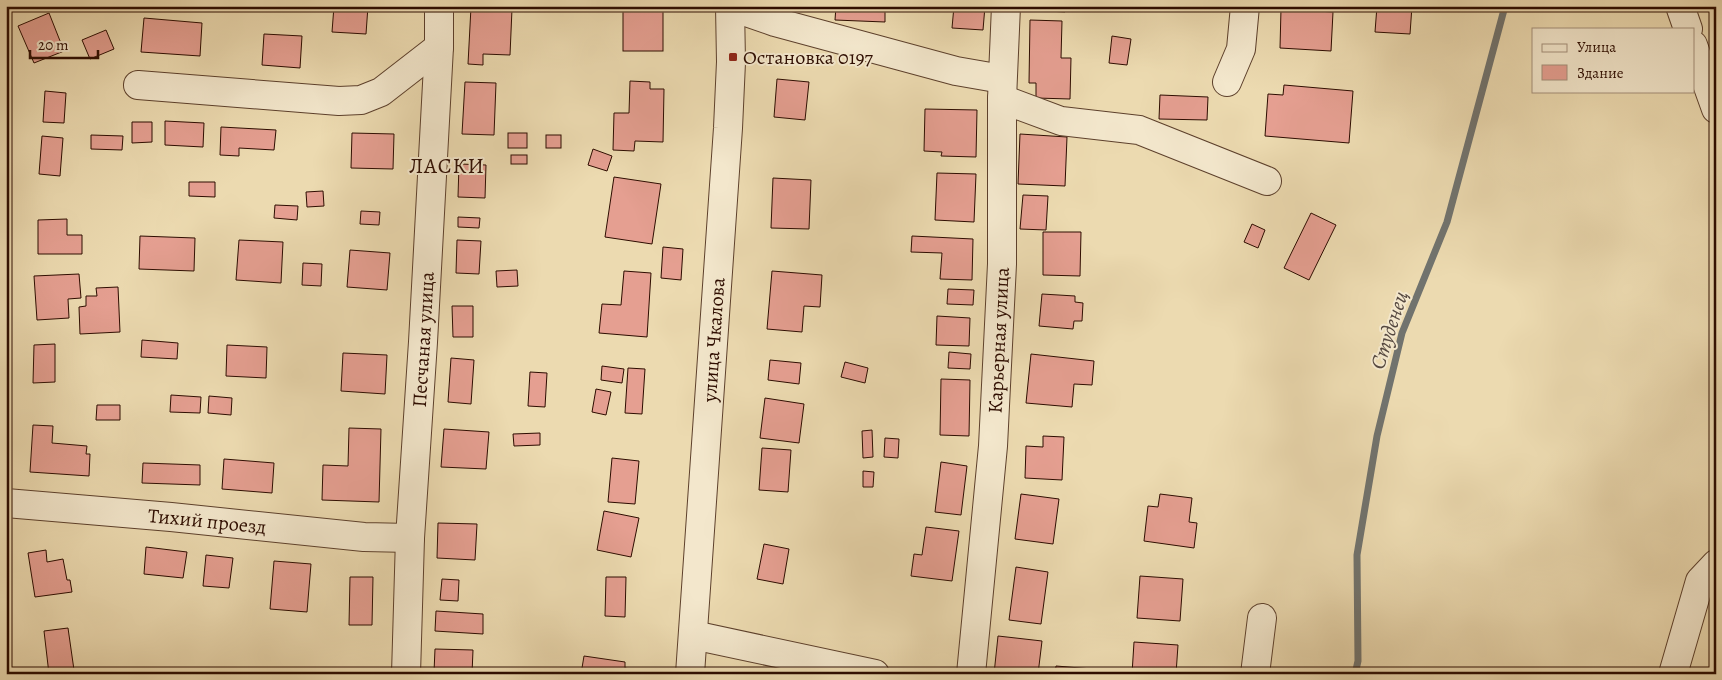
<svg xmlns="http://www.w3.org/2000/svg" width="1722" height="680" viewBox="0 0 1722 680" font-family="Alegreya,serif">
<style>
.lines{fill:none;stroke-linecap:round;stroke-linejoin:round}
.stream{stroke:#71736e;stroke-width:7}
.building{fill:#e59f91;stroke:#2d0c00}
.minor-casing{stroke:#5d402c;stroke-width:30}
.minor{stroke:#f3e7cc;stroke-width:28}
.poi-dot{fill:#8f2418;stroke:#f3e7cc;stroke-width:2}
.labels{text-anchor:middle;stroke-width:4;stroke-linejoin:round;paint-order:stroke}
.poi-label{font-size:20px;fill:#2d0c00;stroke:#f3e7cc;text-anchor:start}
.street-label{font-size:20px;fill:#2d0c00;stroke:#f3e7cc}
.water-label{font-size:21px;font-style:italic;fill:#554840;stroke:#f3e7cc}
.quarter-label{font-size:22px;letter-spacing:1px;fill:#2d0c00;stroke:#f3e7cc}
</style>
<rect width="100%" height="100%" fill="#ecdab0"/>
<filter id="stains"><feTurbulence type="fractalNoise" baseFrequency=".004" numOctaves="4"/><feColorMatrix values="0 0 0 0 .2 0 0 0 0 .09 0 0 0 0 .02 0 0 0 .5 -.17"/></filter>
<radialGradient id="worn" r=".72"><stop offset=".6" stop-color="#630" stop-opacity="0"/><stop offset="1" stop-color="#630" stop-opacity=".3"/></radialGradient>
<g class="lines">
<path class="stream" d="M 1355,674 L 1358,661 L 1357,555 L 1377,436 L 1402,333 L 1447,222 L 1505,6"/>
</g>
<g class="building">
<path d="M 334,6 L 368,6 L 366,34 L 332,32 Z"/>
<rect x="623" y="6" width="40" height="45"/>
<path d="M 836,6 L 885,6 L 885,22 L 835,20 Z"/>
<path d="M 954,6 L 985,6 L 983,30 L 952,28 Z"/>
<path d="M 1032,6 L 1065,6 L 1065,12 L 1032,10 Z"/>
<path d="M 1299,6 L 1313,7 L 1317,11 L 1333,12 L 1331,51 L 1280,48 L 1281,9 L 1294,10 Z"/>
<path d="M 1377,6 L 1412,6 L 1410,34 L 1375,32 Z"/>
<path d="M 471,7 L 512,9 L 510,55 L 483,54 L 483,65 L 468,64 Z"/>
<path d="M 49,13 L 64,51 L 34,63 L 18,26 Z"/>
<path d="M 144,18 L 202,23 L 200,56 L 141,52 Z"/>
<path d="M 1030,20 L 1062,21 L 1061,58 L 1071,58 L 1070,99 L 1036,98 L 1036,83 L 1029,83 Z"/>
<path d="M 106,30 L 114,49 L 90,59 L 82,40 Z"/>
<path d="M 264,34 L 302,36 L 300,68 L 262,65 Z"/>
<path d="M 1112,36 L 1131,39 L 1127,65 L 1109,63 Z"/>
<path d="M 777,79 L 809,82 L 805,120 L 774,117 Z"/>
<path d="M 630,81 L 650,82 L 650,89 L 664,89 L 663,142 L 635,141 L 634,151 L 613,150 L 614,113 L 629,113 Z"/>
<path d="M 465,82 L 496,83 L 494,135 L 462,134 Z"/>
<path d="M 1284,85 L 1353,91 L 1349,143 L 1265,136 L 1268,94 L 1283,95 Z"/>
<path d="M 45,91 L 66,93 L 64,123 L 43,122 Z"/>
<path d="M 1160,95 L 1208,97 L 1207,120 L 1159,119 Z"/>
<path d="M 925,109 L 977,110 L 976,157 L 941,156 L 942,152 L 924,151 Z"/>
<path d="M 165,121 L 204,123 L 203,147 L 165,145 Z"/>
<path d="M 132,122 L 152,122 L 152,142 L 132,143 Z"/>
<path d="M 221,127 L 276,130 L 274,150 L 239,148 L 239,156 L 220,155 Z"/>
<path d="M 352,133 L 394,134 L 393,169 L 351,168 Z"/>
<rect x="508" y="133" width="19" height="15"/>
<path d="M 1020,134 L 1067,137 L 1065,186 L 1018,184 Z"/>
<path d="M 91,135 L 123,136 L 122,150 L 91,149 Z"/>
<rect x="546" y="135" width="15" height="13"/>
<path d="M 42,136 L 63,138 L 60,176 L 39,174 Z"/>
<path d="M 593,149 L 612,156 L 607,171 L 588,165 Z"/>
<rect x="511" y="155" width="16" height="9"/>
<path d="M 459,164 L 486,165 L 485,198 L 458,197 Z"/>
<path d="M 937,173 L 976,174 L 974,222 L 935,220 Z"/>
<path d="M 614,177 L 661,184 L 652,244 L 605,237 Z"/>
<path d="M 773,178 L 811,180 L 809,229 L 771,228 Z"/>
<path d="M 189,182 L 215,182 L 215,197 L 189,196 Z"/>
<path d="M 323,191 L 324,206 L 307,207 L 306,192 Z"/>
<path d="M 1023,195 L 1048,196 L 1046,230 L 1020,229 Z"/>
<path d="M 275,205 L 298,206 L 297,220 L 274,218 Z"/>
<path d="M 361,211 L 380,212 L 379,225 L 360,224 Z"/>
<path d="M 1311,213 L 1336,225 L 1309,280 L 1284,268 Z"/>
<path d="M 458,217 L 480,218 L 479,228 L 458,227 Z"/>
<path d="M 67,219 L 67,235 L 82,235 L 82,254 L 38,254 L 38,220 Z"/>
<path d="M 1252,224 L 1265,230 L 1258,248 L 1244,242 Z"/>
<path d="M 1043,232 L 1081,232 L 1080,276 L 1043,275 Z"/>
<path d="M 140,236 L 195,238 L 194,271 L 139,269 Z"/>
<path d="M 912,236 L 973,239 L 972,280 L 940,279 L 942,253 L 911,252 Z"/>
<path d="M 239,240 L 283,242 L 281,283 L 236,280 Z"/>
<path d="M 457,240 L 481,241 L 479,274 L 456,273 Z"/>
<path d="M 663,247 L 683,249 L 681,280 L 661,278 Z"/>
<path d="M 350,250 L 390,253 L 387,290 L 347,287 Z"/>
<path d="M 303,263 L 322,264 L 321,286 L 302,285 Z"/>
<path d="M 517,270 L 518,286 L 497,287 L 496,271 Z"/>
<path d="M 624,271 L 651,273 L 647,337 L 599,333 L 602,304 L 621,305 Z"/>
<path d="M 772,271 L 822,275 L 820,307 L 804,306 L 802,332 L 767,329 Z"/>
<path d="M 79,274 L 81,298 L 68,299 L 69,318 L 37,320 L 34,276 Z"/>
<path d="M 118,287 L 120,332 L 80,334 L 79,307 L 86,306 L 86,296 L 97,296 L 96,288 Z"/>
<path d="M 948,289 L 974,290 L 973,305 L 947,304 Z"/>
<path d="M 1042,294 L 1075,296 L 1075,302 L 1083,303 L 1082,321 L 1074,321 L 1073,329 L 1039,326 Z"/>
<path d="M 452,306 L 473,306 L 473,337 L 453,337 Z"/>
<path d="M 937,316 L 970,318 L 969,346 L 936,345 Z"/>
<path d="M 142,340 L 178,343 L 177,359 L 141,357 Z"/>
<path d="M 55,344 L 55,382 L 33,383 L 34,345 Z"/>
<path d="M 227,345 L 267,347 L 266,378 L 226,376 Z"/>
<path d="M 949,352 L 971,354 L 970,369 L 948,368 Z"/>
<path d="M 343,353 L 387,355 L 385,394 L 341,391 Z"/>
<path d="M 1031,354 L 1094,361 L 1092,385 L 1074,384 L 1072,407 L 1026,403 Z"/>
<path d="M 451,358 L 474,360 L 471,404 L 448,402 Z"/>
<path d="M 770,360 L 801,363 L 799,384 L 768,380 Z"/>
<path d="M 845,362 L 868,368 L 865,383 L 841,377 Z"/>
<path d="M 602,366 L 624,369 L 622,383 L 601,380 Z"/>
<path d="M 628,368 L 645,369 L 642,414 L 625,413 Z"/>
<path d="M 530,372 L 547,373 L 545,407 L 528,406 Z"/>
<path d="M 941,379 L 970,380 L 969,436 L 940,435 Z"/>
<path d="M 596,389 L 611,392 L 606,415 L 592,412 Z"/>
<path d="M 171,395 L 201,397 L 200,413 L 170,412 Z"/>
<path d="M 209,396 L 232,398 L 231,415 L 208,413 Z"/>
<path d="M 765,398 L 804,404 L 799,443 L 760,438 Z"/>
<path d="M 97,405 L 120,405 L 120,420 L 96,420 Z"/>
<path d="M 33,425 L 53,426 L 52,443 L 87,446 L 86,454 L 90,454 L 89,476 L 30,472 Z"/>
<path d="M 349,428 L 381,429 L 379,502 L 322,500 L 323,465 L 348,466 Z"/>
<path d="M 444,429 L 489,432 L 486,469 L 441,467 Z"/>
<path d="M 872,430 L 873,457 L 863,458 L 862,431 Z"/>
<path d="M 540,433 L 540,445 L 514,446 L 513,434 Z"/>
<path d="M 1043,436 L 1064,437 L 1062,480 L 1025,478 L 1026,446 L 1043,447 Z"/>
<path d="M 885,438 L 899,439 L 898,458 L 884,457 Z"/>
<path d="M 762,448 L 791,450 L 788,492 L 759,490 Z"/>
<path d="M 612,458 L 639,461 L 635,504 L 608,502 Z"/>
<path d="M 224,459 L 274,463 L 272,493 L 222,489 Z"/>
<path d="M 941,462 L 967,466 L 961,515 L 935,512 Z"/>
<path d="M 143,463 L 200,465 L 200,485 L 142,483 Z"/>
<path d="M 863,471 L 874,472 L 873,487 L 863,487 Z"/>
<path d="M 1021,494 L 1059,499 L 1053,544 L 1015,539 Z"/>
<path d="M 1160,494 L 1192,498 L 1189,522 L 1197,523 L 1194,548 L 1144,541 L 1148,506 L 1158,507 Z"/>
<path d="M 604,511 L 639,518 L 631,557 L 597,550 Z"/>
<path d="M 438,523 L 477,524 L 475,560 L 437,558 Z"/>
<path d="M 926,527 L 959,531 L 952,581 L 911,576 L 914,554 L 922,555 Z"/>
<path d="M 764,544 L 789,549 L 783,584 L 757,579 Z"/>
<path d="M 146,547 L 187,552 L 183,578 L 144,574 Z"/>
<path d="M 46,550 L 47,562 L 63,559 L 67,580 L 70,580 L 72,592 L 35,597 L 28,553 Z"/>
<path d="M 206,555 L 233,558 L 229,588 L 203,586 Z"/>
<path d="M 274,561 L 311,564 L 307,612 L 270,609 Z"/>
<path d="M 1016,567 L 1048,572 L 1041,624 L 1009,620 Z"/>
<path d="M 1140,576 L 1183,579 L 1180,621 L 1137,618 Z"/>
<path d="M 350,577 L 373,577 L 372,625 L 349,625 Z"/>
<path d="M 606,577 L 626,577 L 625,617 L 605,616 Z"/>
<path d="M 442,579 L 459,580 L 458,601 L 440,600 Z"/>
<path d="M 436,611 L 483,614 L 483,634 L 435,631 Z"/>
<path d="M 68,628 L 74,670 L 49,674 L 44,631 Z"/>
<path d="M 998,636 L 1042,641 L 1038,674 L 994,674 Z"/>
<path d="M 1134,642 L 1178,645 L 1176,674 L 1132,674 Z"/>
<path d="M 435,649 L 473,650 L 472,674 L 434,672 Z"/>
<path d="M 584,656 L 625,662 L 625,668 L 636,670 L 636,674 L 581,674 Z"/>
<path d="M 1056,666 L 1117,671 L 1117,674 L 1055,674 Z"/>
</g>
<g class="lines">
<g class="minor-casing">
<g id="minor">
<path d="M 729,6 L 775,22 L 956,71 L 1002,79"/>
<path d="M 1680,6 L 1688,29"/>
<path d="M 1693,45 L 1716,109"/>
<path d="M 1227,82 L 1241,49 L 1245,6"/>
<path d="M 138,85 L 339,101 L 361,100 L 381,92 L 439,47"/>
<path d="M 1002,99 L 1061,121 L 1139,130 L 1267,181"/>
<path id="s1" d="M 6,503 L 171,517 L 364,537 L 410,538"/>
<path d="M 693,635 L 875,674"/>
<path id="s2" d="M 406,674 L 410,538 L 423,342 L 439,47 L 439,6"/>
<path id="s3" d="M 690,674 L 728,128 L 731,62 L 730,6"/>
<path id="s4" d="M 971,674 L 993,446 L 1002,264 L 1002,99 L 1006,6"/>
<path d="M 1255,674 L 1262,618"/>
<path d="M 1673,674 L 1700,581 L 1716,564"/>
</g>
</g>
<use href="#minor" class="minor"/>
</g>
<rect class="poi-dot" x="728" y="52" width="10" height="10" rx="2.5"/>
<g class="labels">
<g class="poi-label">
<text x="743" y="64">Остановка 0197</text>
</g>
<g class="street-label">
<text dy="7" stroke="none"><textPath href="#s2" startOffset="335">Песчаная улица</textPath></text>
<text dy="7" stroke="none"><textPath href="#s3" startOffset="335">улица Чкалова</textPath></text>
<text dy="7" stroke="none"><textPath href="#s4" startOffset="335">Карьерная улица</textPath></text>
<text dy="7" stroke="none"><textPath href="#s1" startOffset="202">Тихий проезд</textPath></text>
</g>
<g class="water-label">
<text transform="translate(1389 330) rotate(-72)" y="7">Студенец</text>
</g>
<g class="quarter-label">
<text x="447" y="173">ЛАСКИ</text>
</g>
</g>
<rect width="1722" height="680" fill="none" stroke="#ecdab0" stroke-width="25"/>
<rect x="8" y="8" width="1707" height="665" fill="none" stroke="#2d0c00" stroke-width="2.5"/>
<rect x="12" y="12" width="1697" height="655" fill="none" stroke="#2d0c00"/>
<rect x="1532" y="28" width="162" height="65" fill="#f3e7cc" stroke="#a48f7a"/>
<rect x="1542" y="44" width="25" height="8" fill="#f3e7cc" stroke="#a48f7a"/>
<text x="1577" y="52" font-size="15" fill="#2d0c00">Улица</text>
<rect x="1542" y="65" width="25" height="15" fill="#e59f91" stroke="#a48f7a"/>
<text x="1577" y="78" font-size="15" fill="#2d0c00">Здание</text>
<path d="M30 50v8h68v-8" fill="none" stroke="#2d0c00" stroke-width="2.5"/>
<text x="38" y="50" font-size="15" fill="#2d0c00" stroke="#f3e7cc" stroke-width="4" paint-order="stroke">20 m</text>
<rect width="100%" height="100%" filter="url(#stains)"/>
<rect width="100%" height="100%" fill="url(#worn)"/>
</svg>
